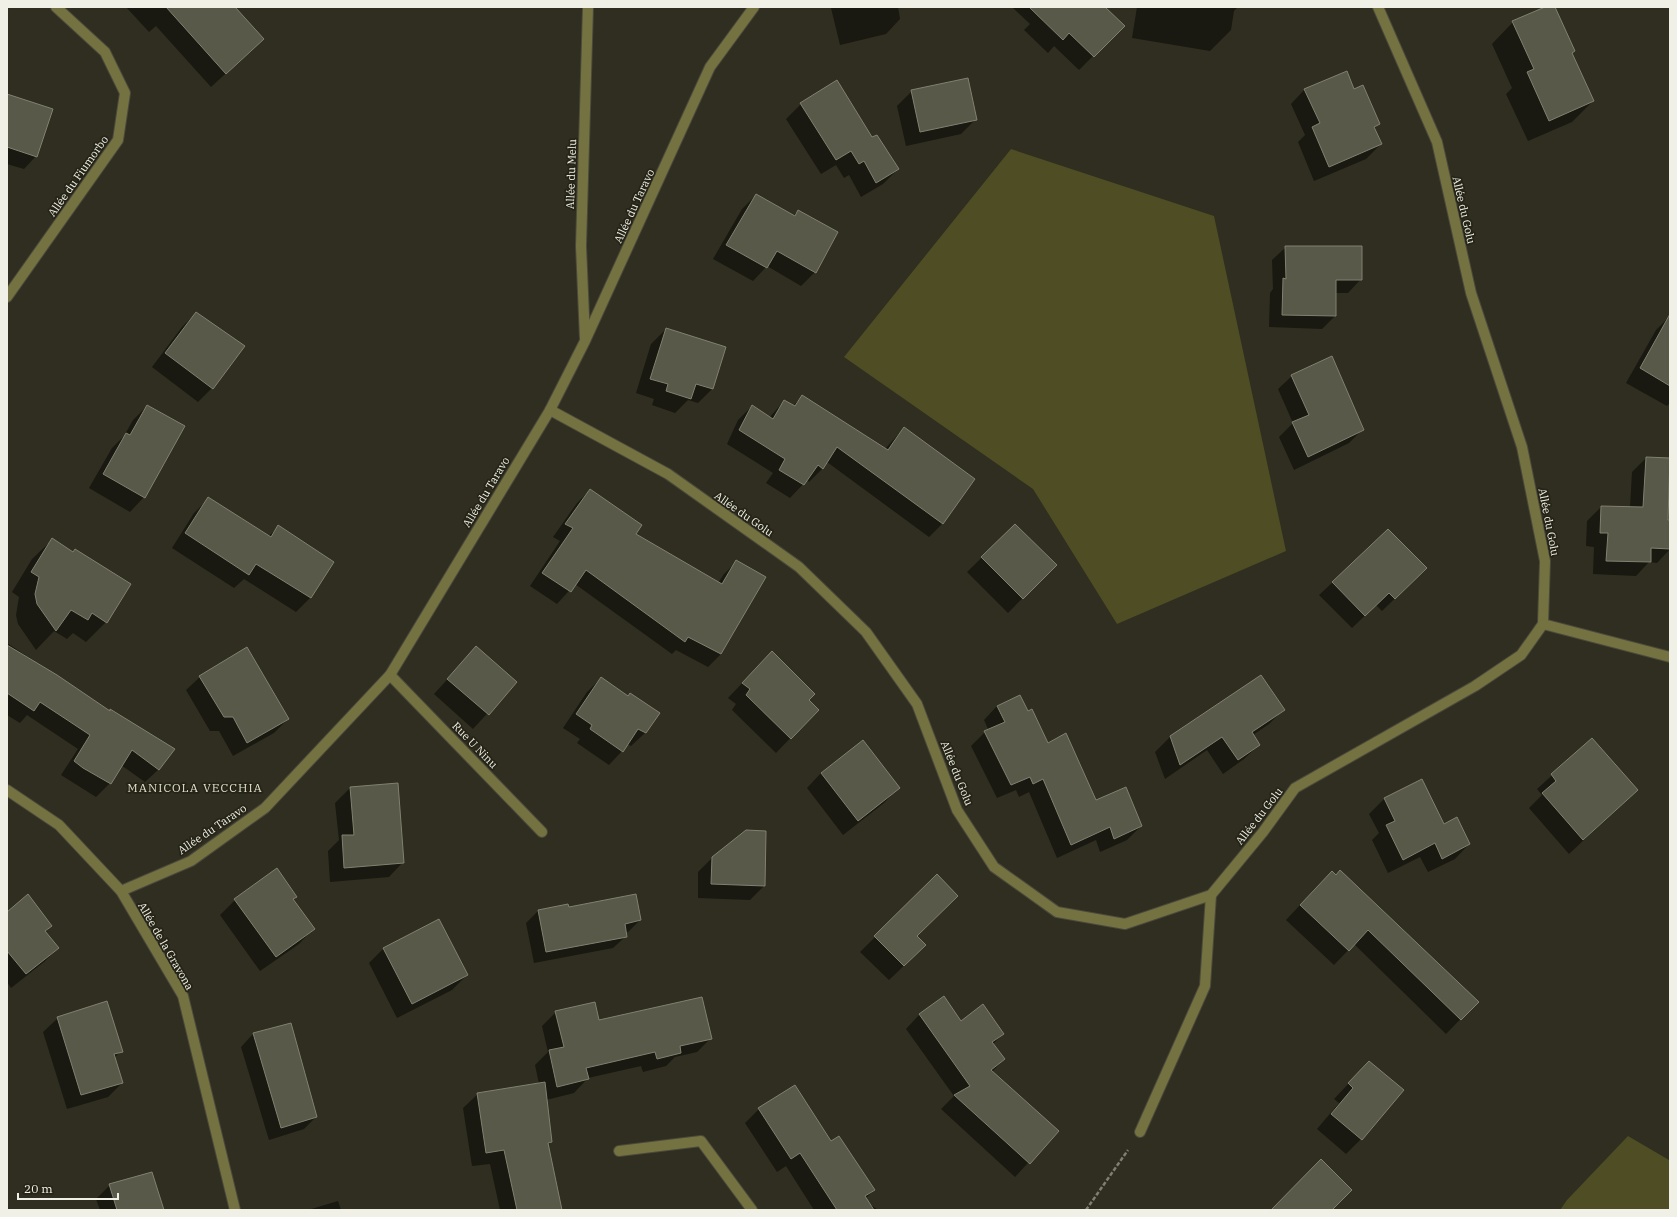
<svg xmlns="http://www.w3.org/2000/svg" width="1677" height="1217" viewBox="0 0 1677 1217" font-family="'IBM Plex Serif',serif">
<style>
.green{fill:#4e4d24}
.shadow{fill:#0007}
.building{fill:#595949;stroke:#818170}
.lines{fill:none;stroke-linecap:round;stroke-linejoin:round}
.minor-casing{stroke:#4a493c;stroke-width:12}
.path{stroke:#7f7e72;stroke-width:2.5;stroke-dasharray:4 2;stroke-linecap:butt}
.minor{stroke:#747241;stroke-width:10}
.labels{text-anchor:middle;stroke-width:3.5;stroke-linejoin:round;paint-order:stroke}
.street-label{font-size:11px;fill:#f0f0e7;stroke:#252416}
.neighbourhood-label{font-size:12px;letter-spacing:1px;fill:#dfdfcc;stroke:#252416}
</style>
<rect width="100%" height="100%" fill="#2f2e20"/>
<g class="green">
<path d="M 1011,149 L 1214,216 L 1286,551 L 1117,624 L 1033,489 L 844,357 Z"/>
<path d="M 1628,1136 L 1669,1160 L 1670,1159 L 1670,1210 L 1560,1210 L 1567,1200 Z"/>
</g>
<g class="shadow">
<path d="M 126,7 L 234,7 L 263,39 L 211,87 L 156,26 L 149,32 Z"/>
<path d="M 833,7 L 898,7 L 900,19 L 886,34 L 840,45 L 831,8 Z"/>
<path d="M 1012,7 L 1103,7 L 1123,26 L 1079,70 L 1054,46 L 1048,53 L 1024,30 L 1030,24 Z"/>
<path d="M 1137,7 L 1238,7 L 1234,11 L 1231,30 L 1210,51 L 1132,38 Z"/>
<path d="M 1513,22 L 1571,53 L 1593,101 L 1572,122 L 1528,141 L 1506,94 L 1512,88 L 1492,44 Z"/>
<path d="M 1305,89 L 1354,90 L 1378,124 L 1374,129 L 1381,144 L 1366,159 L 1314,181 L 1298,142 L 1305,135 L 1291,104 Z"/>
<path d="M 912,91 L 976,119 L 961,134 L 906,146 L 897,106 Z"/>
<path d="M 7,95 L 36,156 L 24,169 L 7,164 Z"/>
<path d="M 801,104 L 872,139 L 898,169 L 883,184 L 861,197 L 849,175 L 844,178 L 836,165 L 821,174 L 786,119 Z"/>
<path d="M 756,195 L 793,216 L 798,211 L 815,272 L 801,286 L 767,266 L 753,281 L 713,259 L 742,209 Z"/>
<path d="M 1286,247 L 1361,279 L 1348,293 L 1335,293 L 1335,316 L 1322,329 L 1269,327 L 1270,293 L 1273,289 L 1272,260 Z"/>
<path d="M 196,313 L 212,388 L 198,402 L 152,367 L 182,327 Z"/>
<path d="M 1670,316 L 1670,403 L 1667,406 L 1626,383 L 1656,330 Z"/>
<path d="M 666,329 L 712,389 L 698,403 L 688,400 L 675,413 L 652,405 L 654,399 L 636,393 L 651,344 Z"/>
<path d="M 1292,376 L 1363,429 L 1349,443 L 1294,470 L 1279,437 L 1293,423 L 1278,389 Z"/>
<path d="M 802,396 L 885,449 L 904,428 L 974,479 L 942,524 L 929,537 L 827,462 L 823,468 L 809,482 L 807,480 L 790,498 L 766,483 L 773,473 L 727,444 L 738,420 L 752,406 L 769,418 L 784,401 L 793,406 Z"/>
<path d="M 147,406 L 144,497 L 130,512 L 89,488 L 112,448 L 124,436 L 133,420 Z"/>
<path d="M 1646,458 L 1667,521 L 1670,521 L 1670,549 L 1657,563 L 1649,562 L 1636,576 L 1593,574 L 1594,547 L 1586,546 L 1587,521 L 1601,507 L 1630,508 L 1632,472 Z"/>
<path d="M 590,490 L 635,534 L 718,583 L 724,574 L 737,561 L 721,654 L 708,667 L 676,650 L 672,654 L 575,584 L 557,604 L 530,586 L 560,541 L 553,537 L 577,503 Z"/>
<path d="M 208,499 L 268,537 L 278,527 L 333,563 L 310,598 L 296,612 L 244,579 L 234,588 L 172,548 L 194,513 Z"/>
<path d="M 1015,525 L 1055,565 L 1008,613 L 967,572 Z"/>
<path d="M 1388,531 L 1426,568 L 1382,611 L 1376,605 L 1352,628 L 1319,595 Z"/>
<path d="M 52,540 L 72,553 L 75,550 L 106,622 L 86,642 L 73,633 L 67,639 L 54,631 L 36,650 L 18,624 L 16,615 L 19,597 L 12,592 L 32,559 Z"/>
<path d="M 7,643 L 34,661 L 33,662 L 159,769 L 145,782 L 121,765 L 110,783 L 96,797 L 61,775 L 78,749 L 27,715 L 20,723 L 7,715 Z"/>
<path d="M 476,648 L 516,682 L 473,729 L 434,694 Z"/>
<path d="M 772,652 L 808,700 L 817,710 L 776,753 L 732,710 L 736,704 L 728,698 Z"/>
<path d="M 1260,676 L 1283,710 L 1269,724 L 1253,735 L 1259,745 L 1244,759 L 1223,774 L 1207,750 L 1165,779 L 1155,752 L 1170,737 Z"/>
<path d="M 200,677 L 288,719 L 274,733 L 233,756 L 219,731 L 210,731 L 186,690 Z"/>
<path d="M 601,678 L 628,697 L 658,713 L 645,733 L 631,746 L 627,744 L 622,751 L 609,765 L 577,743 L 580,739 L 563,728 L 587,692 Z"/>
<path d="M 997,706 L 1027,713 L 1048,744 L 1096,802 L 1141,826 L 1127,840 L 1100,852 L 1096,840 L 1057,858 L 1029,792 L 1019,797 L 1016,790 L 997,798 L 971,746 L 985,732 L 989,731 L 984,720 Z"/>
<path d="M 1592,739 L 1637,790 L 1569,854 L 1529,808 L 1542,795 L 1537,789 Z"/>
<path d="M 821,773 L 898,788 L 884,803 L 843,835 L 807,788 Z"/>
<path d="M 1421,780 L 1444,825 L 1469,844 L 1455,859 L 1428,872 L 1420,857 L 1388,873 L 1372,840 L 1379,833 L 1369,814 L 1384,799 Z"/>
<path d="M 350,788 L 403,862 L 389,877 L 330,882 L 328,851 L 339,840 L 335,803 Z"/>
<path d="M 712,858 L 764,886 L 750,900 L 698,898 L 698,872 Z"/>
<path d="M 937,876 L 916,936 L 910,960 L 889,980 L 860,952 Z"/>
<path d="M 1318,886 L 1477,1002 L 1446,1034 L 1354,944 L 1334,965 L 1286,920 Z"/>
<path d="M 296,896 L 292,900 L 313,929 L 299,944 L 260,971 L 220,915 L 235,900 Z"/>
<path d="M 568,908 L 640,920 L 628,932 L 625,933 L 626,936 L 613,948 L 534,963 L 526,923 L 538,911 Z"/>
<path d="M 7,913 L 51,926 L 45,932 L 58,948 L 44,962 L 11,988 L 7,982 Z"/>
<path d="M 384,948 L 467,975 L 452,990 L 397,1018 L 369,963 Z"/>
<path d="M 943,998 L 961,1023 L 1003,1034 L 993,1044 L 1004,1059 L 992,1072 L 1057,1131 L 1015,1177 L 941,1109 L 954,1096 L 906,1029 L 919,1015 Z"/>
<path d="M 556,1012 L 598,1022 L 711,1038 L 697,1052 L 675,1057 L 666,1066 L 643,1072 L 641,1066 L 588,1078 L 574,1093 L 546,1100 L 551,1142 L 548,1146 L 543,1210 L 500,1210 L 490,1164 L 472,1166 L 463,1108 L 478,1094 L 539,1084 L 535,1065 L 548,1052 L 542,1026 Z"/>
<path d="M 58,1018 L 121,1051 L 114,1058 L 122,1083 L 108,1097 L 67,1109 L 43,1032 Z"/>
<path d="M 290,1024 L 316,1117 L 304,1129 L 269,1140 L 241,1047 L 253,1034 Z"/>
<path d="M 1369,1062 L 1402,1090 L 1361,1139 L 1346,1154 L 1317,1129 L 1339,1103 L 1334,1099 Z"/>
<path d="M 759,1109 L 831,1143 L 874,1190 L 864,1200 L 878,1210 L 814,1210 L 786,1166 L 777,1172 L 745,1123 Z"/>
<path d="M 110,1185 L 163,1210 L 100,1210 L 96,1199 Z"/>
<path d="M 338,1201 L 341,1210 L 308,1210 Z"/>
</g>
<g class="building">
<path d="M 166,7 L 235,7 L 264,39 L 226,74 Z"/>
<path d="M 1029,7 L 1105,7 L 1125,26 L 1094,57 L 1069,33 L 1063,40 Z"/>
<path d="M 1545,7 L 1555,7 L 1575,51 L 1572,53 L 1594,101 L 1549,121 L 1527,72 L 1534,69 L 1512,21 Z"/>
<path d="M 1347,71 L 1354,89 L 1363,85 L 1380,124 L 1374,127 L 1382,144 L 1329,167 L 1312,127 L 1320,123 L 1304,89 Z"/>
<path d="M 968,78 L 977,120 L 920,132 L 911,90 Z"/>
<path d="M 837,80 L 872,137 L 877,135 L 899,169 L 876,183 L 864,161 L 859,164 L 851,151 L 836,160 L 800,103 Z"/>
<path d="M 7,94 L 53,109 L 37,157 L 7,147 Z"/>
<path d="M 756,194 L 795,216 L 798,210 L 838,232 L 816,273 L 777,251 L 767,268 L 726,245 Z"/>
<path d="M 1285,246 L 1362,246 L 1362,280 L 1336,280 L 1336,316 L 1282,315 L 1283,278 L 1286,279 Z"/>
<path d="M 196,312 L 245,346 L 213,389 L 165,353 Z"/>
<path d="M 1670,314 L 1670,386 L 1640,368 Z"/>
<path d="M 666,328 L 726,347 L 713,389 L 696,384 L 691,399 L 666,391 L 668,384 L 650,379 Z"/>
<path d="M 1332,356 L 1364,430 L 1308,457 L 1292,422 L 1309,415 L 1291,375 Z"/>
<path d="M 802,395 L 888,450 L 904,427 L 975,479 L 943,524 L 837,447 L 823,469 L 818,465 L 804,485 L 779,470 L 785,459 L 739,430 L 752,405 L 773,419 L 784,400 L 795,406 Z"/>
<path d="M 147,405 L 185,426 L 145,498 L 103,474 L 126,433 L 130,435 Z"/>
<path d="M 1646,457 L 1670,458 L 1668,520 L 1670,520 L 1670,549 L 1651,548 L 1651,562 L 1606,561 L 1608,533 L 1600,533 L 1601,506 L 1643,507 Z"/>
<path d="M 590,489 L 642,525 L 636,534 L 722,584 L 736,560 L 766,577 L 721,654 L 688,637 L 685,642 L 586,570 L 571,592 L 542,573 L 573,528 L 565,524 Z"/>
<path d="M 208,497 L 271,537 L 278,525 L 334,562 L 311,598 L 256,564 L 249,575 L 185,533 Z"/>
<path d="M 1015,524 L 1057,565 L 1023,599 L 981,557 Z"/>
<path d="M 1388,529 L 1427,568 L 1395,599 L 1389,593 L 1365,616 L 1332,582 Z"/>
<path d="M 52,538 L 73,552 L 75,549 L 131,584 L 107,623 L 92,613 L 88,620 L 71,610 L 56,631 L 37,604 L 35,594 L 39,577 L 31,572 Z"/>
<path d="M 7,645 L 57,675 L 110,711 L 110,709 L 175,749 L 159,770 L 132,750 L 111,784 L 83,768 L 74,761 L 90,735 L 40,702 L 34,711 L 7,693 Z"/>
<path d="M 476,646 L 517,682 L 489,715 L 447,679 Z"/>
<path d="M 247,647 L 289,719 L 247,743 L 233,717 L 224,717 L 199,676 Z"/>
<path d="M 772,651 L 815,694 L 809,700 L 819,710 L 791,739 L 746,695 L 750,689 L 742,683 Z"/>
<path d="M 1261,675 L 1285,710 L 1252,732 L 1260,745 L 1238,760 L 1222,737 L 1180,765 L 1170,736 Z"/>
<path d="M 601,677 L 628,696 L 630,693 L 660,713 L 646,733 L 638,729 L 623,752 L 590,729 L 592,725 L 576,714 Z"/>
<path d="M 1020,695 L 1028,711 L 1032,709 L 1048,743 L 1066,733 L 1096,800 L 1126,787 L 1142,826 L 1114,839 L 1110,827 L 1071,845 L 1043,779 L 1033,784 L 1030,777 L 1011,785 L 984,731 L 1005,722 L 997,706 Z"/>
<path d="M 1592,738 L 1638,790 L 1583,840 L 1542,793 L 1556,781 L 1551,774 Z"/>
<path d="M 863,740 L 900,788 L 858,821 L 821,773 Z"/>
<path d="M 1422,779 L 1444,824 L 1457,817 L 1470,844 L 1442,859 L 1435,843 L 1403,860 L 1386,825 L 1395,821 L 1384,798 Z"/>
<path d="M 398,783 L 404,863 L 344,868 L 342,835 L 354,835 L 350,787 Z"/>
<path d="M 746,830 L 766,831 L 765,886 L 711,884 L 712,857 Z"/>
<path d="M 277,868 L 297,897 L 293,899 L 315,929 L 276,957 L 234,899 Z"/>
<path d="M 1340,870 L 1479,1002 L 1461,1020 L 1368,930 L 1349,951 L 1300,905 L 1332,871 L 1336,875 Z"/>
<path d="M 937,874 L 958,896 L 917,936 L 926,945 L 904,966 L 874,936 Z"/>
<path d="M 28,894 L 52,926 L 45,931 L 59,948 L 26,974 L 7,951 L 7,912 Z"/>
<path d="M 636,894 L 641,920 L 625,924 L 627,937 L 546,952 L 538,910 L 568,904 L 569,907 Z"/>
<path d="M 439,919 L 468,975 L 412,1004 L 383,948 Z"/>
<path d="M 944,996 L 961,1021 L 983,1004 L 1004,1034 L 992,1042 L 1005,1059 L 991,1070 L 1059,1131 L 1030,1164 L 954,1095 L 970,1086 L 919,1014 Z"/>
<path d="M 702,997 L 712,1039 L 680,1046 L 681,1053 L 657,1059 L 655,1052 L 586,1068 L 589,1079 L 557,1087 L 549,1050 L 564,1047 L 555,1011 L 595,1002 L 599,1020 Z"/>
<path d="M 107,1001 L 123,1052 L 114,1054 L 123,1083 L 81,1095 L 57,1017 Z"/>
<path d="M 291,1023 L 317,1117 L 281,1128 L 253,1033 Z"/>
<path d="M 1369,1061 L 1404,1090 L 1362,1140 L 1331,1114 L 1353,1088 L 1348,1083 Z"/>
<path d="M 545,1082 L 552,1142 L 548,1143 L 562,1210 L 517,1210 L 504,1150 L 486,1153 L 477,1093 Z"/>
<path d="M 795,1085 L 831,1141 L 839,1136 L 875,1190 L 865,1196 L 874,1210 L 837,1210 L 800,1153 L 791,1159 L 758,1108 Z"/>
<path d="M 1321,1159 L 1352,1190 L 1332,1210 L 1271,1210 Z"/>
<path d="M 152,1172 L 164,1210 L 117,1210 L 109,1184 Z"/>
</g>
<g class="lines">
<g class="minor-casing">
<g id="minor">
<path d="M 7,297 L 118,140 L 125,93 L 105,52 L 56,7"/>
<path d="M 585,339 L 581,246 L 588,7"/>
<path d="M 550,410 L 668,474 L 799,567 L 866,632 L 917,704 L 957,810 L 994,867 L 1057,912 L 1125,924 L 1211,895 L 1263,832 L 1295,788 L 1475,686 L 1521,655 L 1543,624 L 1545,561 L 1522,447 L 1471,293 L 1437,142 L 1378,7"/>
<path d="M 1543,624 L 1670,657"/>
<path d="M 390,675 L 542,832"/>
<path d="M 7,790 L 59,825 L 121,891 L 183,996 L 235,1210"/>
<path d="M 121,891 L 191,861 L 265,808 L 390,675 L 550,410 L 585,341 L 710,67 L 754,7"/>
<path d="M 1140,1132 L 1205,986 L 1211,895"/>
<path d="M 619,1151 L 701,1141 L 752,1210"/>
</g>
</g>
<path class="path" d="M 1086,1210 L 1128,1150"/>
<use href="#minor" class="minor"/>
</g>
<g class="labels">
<g class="street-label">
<text transform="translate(571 174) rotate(-88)" y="4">Allée du Melu</text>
<text transform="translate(78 176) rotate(-55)" y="4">Allée du Fiumorbo</text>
<text transform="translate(634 206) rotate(-65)" y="4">Allée du Taravo</text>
<text transform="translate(1464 210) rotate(77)" y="4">Allée du Golu</text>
<text transform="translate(486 492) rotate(-59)" y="4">Allée du Taravo</text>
<text transform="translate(744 514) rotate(35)" y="4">Allée du Golu</text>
<text transform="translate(1549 522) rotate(79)" y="4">Allée du Golu</text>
<text transform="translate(475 745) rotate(46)" y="4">Rue U Ninu</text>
<text transform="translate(957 773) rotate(68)" y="4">Allée du Golu</text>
<text transform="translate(1259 816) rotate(-52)" y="4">Allée du Golu</text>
<text transform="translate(212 829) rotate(-34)" y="4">Allée du Taravo</text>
<text transform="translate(166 946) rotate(60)" y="4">Allée de la Gravona</text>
</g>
<g class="neighbourhood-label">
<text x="195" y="792">MANICOLA VECCHIA</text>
</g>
</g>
<rect width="1677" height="1217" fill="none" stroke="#f0f0e7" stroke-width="16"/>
<path d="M18 1193v6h100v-6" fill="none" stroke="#f0f0e7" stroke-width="2"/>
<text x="24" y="1193" font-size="12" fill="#f0f0e7" stroke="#252416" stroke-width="3" paint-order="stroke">20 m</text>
</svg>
